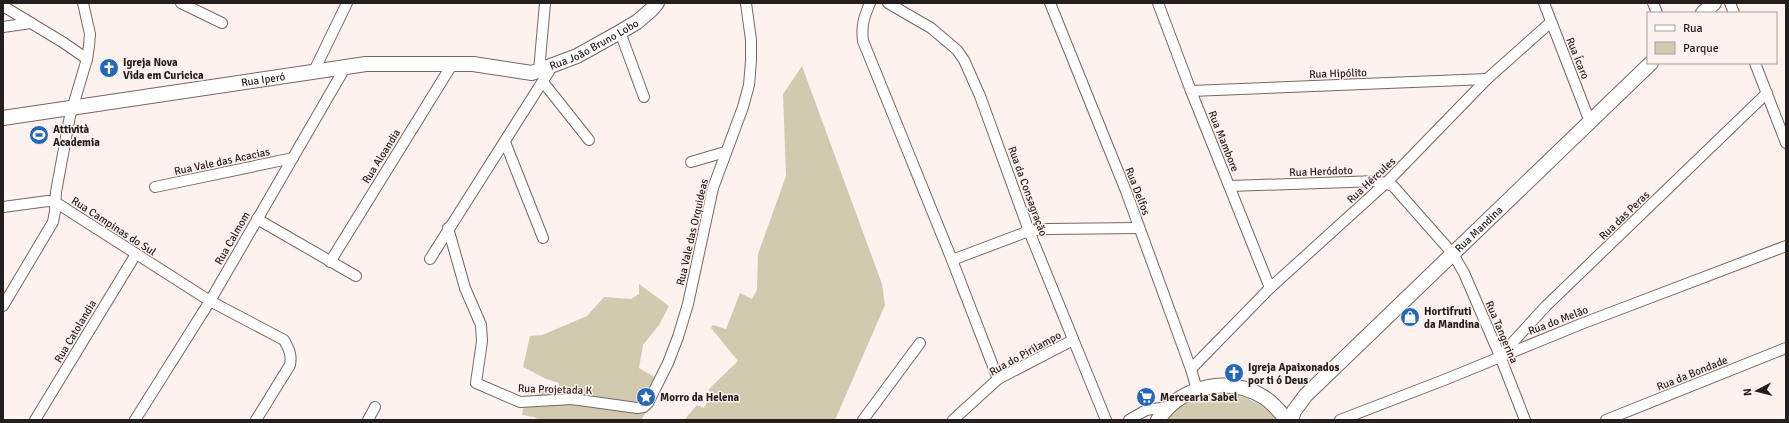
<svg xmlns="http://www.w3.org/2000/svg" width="1789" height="423" viewBox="0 0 1789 423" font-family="Signika,sans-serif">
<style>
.green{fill:#d2caae}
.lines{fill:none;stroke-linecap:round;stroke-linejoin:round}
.street-casing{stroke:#766864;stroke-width:12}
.secondary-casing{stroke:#766864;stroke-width:16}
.street{stroke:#fff;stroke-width:10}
.secondary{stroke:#fff;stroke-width:14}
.labels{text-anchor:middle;stroke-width:3;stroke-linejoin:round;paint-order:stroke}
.street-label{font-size:11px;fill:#241e1d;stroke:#fef2ee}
.poi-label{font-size:11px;font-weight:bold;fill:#241e1d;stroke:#fef2ee;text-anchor:start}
</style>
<rect width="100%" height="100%" fill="#fef2ee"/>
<g class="green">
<path d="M 802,66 L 882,284 L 885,305 L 835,420 L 684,420 L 697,405 L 704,408 L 710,397 L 709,389 L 738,361 L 711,328 L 713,325 L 726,329 L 740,293 L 752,299 L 757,290 L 758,254 L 786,176 L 783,94 Z"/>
<path d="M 639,284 L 669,306 L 659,325 L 643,345 L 639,368 L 665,383 L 641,420 L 539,420 L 534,417 L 522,415 L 524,405 L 543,390 L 559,391 L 559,383 L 546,379 L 523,367 L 530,336 L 542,335 L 587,316 L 604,297 L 631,299 L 639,294 Z"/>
<path d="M 1217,392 C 1240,394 1262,401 1276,420 L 1162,420 C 1177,404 1195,395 1217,392 Z"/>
</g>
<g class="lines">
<g class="street-casing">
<g id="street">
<path d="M 181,3 L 222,23"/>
<path d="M 870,3 C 864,17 861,26 863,41 L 952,260 L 998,379"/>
<path d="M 888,3 L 931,28 L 957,50 L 964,60 L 980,96 L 1029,231 L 1106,420"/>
<path d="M 1050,3 L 1126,191 L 1191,369 L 1197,390"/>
<path d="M 1158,3 L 1191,91 L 1270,288"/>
<path d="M 1544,3 L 1590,122"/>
<path d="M 1653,3 L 1657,13"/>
<path d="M 1730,3 L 1734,13"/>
<path d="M 3,6 L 64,43 L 87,59"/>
<path d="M 3,27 L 31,23"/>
<path d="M 620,32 L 644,97"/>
<path d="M 1755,63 L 1786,143"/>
<path d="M 314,71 L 347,3"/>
<path d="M 539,71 L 545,3"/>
<path d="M 543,82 L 589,140"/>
<path d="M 1191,91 L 1487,79"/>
<path d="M 505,142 L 543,238"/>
<path d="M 691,162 L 725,152"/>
<path d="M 1230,186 L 1378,181 L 1393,186 L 1453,254 L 1464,273 L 1500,356 L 1525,420"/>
<path d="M 155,187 L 293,158"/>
<path d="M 3,207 L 48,201 L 55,202 L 210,301 L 284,340 C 289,349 292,355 290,365 L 256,420"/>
<path d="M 257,219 L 356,276"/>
<path d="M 448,228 L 465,288 L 481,325 L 482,341 L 476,383 L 520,402 L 572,399 L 637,408 L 644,407 L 648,403 L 668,363 L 678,337 L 688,304 L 713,188 L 743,107 L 749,85 L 751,61 L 751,40 L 746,3"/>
<path d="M 430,259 L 553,65"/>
<path d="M 952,260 L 1029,231 L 1048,229 L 1139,228"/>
<path d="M 330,262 L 453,63"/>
<path d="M 3,306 L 53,222 L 55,211 L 56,192 L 70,116 L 87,59 L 89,46 L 90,34 L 83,3"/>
<path d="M 1502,354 L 1546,306 L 1767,93"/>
<path d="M 1191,369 L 1270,288 L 1387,182 L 1487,79 L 1551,22"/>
<path d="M 35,420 L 136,254"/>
<path d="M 135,420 L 210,301 L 346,66"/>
<path d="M 368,420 L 375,407"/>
<path d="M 863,420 L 920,343"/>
<path d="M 953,420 L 998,379 L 1073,340"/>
<path d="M 1129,420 L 1146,410 L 1168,407"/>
<path d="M 1340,420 L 1444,380 L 1581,324 L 1786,246"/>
<path d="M 1606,420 L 1786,348"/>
</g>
</g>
<g class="secondary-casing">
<g id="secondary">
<path d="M 1703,13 L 1714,3"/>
<path id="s1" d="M 3,118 L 366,64 L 473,64 L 532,73 L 577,56 L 620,32 L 637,22 L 651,10 L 657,3"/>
<path d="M 1158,420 C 1181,385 1230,375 1265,398 C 1274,404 1280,412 1287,420"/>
<path id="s2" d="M 1291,420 L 1294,411 L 1306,395 L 1651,63"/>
</g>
</g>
<use href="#street" class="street"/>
<use href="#secondary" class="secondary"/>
</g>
<defs>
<g id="church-disc" transform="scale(1)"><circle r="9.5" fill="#2367b8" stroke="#fef2ee"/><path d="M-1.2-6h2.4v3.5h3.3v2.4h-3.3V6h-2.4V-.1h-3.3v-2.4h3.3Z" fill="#fff"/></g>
<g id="stadium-disc" transform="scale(1)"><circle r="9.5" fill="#2367b8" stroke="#fef2ee"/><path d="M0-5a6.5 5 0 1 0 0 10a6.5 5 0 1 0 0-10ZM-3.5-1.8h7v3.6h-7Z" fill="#fff"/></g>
<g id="shop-disc" transform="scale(1)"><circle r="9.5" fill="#2367b8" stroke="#fef2ee"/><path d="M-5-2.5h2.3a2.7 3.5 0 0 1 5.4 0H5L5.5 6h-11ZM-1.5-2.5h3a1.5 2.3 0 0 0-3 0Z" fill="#fff"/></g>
<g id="sight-disc" transform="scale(1)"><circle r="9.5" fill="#2367b8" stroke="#fef2ee"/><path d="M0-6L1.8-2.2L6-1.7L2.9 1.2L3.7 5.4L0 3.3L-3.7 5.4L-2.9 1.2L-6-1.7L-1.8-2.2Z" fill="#fff"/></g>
<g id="supermarket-disc" transform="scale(1)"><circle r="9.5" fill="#2367b8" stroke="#fef2ee"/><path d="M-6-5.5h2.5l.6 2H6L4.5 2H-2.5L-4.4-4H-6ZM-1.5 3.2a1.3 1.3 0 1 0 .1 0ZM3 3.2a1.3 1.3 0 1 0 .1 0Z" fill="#fff"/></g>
</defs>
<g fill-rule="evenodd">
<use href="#church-disc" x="109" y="68"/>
<use href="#stadium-disc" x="39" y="135"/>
<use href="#shop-disc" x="1410" y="317"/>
<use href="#church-disc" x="1234" y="373"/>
<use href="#sight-disc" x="646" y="397"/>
<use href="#supermarket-disc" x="1146" y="397"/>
</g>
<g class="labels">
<g class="street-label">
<text dy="4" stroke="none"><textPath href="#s1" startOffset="602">Rua João Bruno Lobo</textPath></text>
<text transform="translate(1578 58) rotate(68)" y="4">Rua Ícaro</text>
<text transform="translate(1338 73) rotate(-2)" y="4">Rua Hipólito</text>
<text dy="4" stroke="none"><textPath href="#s1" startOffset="263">Rua Iperó</textPath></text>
<text transform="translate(1224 141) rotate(68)" y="4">Rua Mambore</text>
<text transform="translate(381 156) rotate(-58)" y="4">Rua Aloandia</text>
<text transform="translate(222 161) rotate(-12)" y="4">Rua Vale das Acacias</text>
<text transform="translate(1321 171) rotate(-2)" y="4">Rua Heródoto</text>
<text transform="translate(1371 180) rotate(-43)" y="4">Rua Hércules</text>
<text transform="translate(1028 191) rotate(70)" y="4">Rua da Consagração</text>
<text transform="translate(1138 191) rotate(69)" y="4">Rua Delfos</text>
<text transform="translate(1624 215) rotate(-44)" y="4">Rua das Peras</text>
<text transform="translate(114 226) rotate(33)" y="4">Rua Campinas do Sul</text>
<text dy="4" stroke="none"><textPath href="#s2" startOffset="269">Rua Mandina</textPath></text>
<text transform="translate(692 232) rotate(-77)" y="4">Rua Vale das Orquideas</text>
<text transform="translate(232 238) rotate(-60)" y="4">Rua Calmom</text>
<text transform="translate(1558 320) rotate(-21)" y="4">Rua do Melão</text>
<text transform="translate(75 331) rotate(-59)" y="4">Rua Catolandia</text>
<text transform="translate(1502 332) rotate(67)" y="4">Rua Tangerina</text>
<text transform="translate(1025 353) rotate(-29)" y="4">Rua do Pirilampo</text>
<text transform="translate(1692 373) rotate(-22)" y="4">Rua da Bondade</text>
<text transform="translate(555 389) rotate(2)" y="4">Rua Projetada K</text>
</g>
<g class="poi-label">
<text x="123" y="66">Igreja Nova<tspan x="123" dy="13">Vida em Curicica</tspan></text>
<text x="53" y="133">Attività<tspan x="53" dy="13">Academia</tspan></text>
<text x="1424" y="315">Hortifruti<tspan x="1424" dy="13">da Mandina</tspan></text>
<text x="1248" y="371">Igreja Apaixonados<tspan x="1248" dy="13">por ti ó Deus</tspan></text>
<text x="660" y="401">Morro da Helena</text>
<text x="1160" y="401">Mercearia Sabel</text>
</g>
</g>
<rect width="1789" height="423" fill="none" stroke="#241e1d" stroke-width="8"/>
<rect x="1647" y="12" width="130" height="52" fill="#fef2ee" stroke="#a79d9a"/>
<rect x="1655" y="25" width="20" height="6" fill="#ffffff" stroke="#a79d9a"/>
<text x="1683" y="32" font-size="12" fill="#241e1d">Rua</text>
<rect x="1655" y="42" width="20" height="12" fill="#d2caae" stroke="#a79d9a"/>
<text x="1683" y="52" font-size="12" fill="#241e1d">Parque</text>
<g transform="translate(1757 391) rotate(263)" stroke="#fef2ee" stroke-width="3" paint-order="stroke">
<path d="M0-3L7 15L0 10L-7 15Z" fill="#241e1d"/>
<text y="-6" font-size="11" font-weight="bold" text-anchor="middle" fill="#241e1d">N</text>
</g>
</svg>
